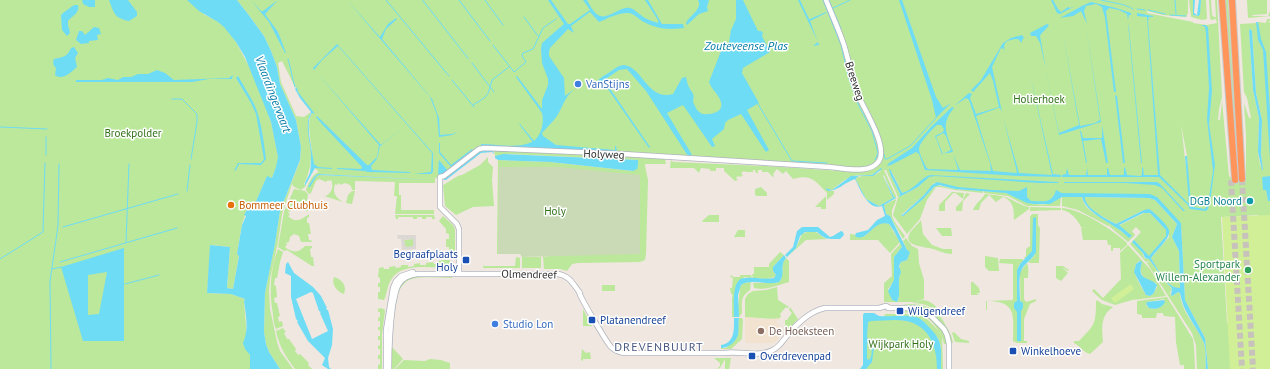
<svg xmlns="http://www.w3.org/2000/svg" width="1270" height="369" viewBox="0 0 1270 369" font-family="'PT Sans',sans-serif">
<style>
.education{fill:#f1e3cf}
.green{fill:#bbe89b;fill-rule:evenodd}
.cemetery{fill:#cbdab6}
.pitch{fill:#d1ef96}
.plaza{fill:#dbd7d3;fill-rule:evenodd}
.water{fill:#6fdcf5;fill-rule:evenodd}
.lines{fill:none;stroke-linecap:round;stroke-linejoin:round}
.stream{stroke:#6fdcf5;stroke-width:1}
.motorway-tunnel{stroke:#c8c2bc;stroke-width:6;stroke-dasharray:6 3;stroke-linecap:butt}
.tertiary-casing{stroke:#b0b4be;stroke-width:6}
.motorway-casing{stroke:#c9c9c9;stroke-width:8}
.tertiary{stroke:#fff;stroke-width:4.5}
.motorway{stroke:#ff955b;stroke-width:6}
.shop-dot{fill:#3f7fe0;stroke:#fff;stroke-width:1.5}
.culture-dot{fill:#0f9aa8;stroke:#fff;stroke-width:1.5}
.food-dot{fill:#e8710a;stroke:#fff;stroke-width:1.5}
.transit-dot{fill:#1a4fb4;stroke:#fff;stroke-width:1.5}
.leisure-dot{fill:#2e9e5b;stroke:#fff;stroke-width:1.5}
.education-dot{fill:#8d6e63;stroke:#fff;stroke-width:1.5}
.labels{text-anchor:middle;stroke-width:3;stroke-linejoin:round;paint-order:stroke}
.street-label{font-size:11px;fill:#2e2e2e;stroke:#fff}
.shop-label{font-size:11px;fill:#366cbe;stroke:#fff;text-anchor:start}
.park-label{font-size:11px;fill:#317118;stroke:#fff}
.culture-label{font-size:11px;fill:#0d838f;stroke:#fff;text-anchor:end}
.food-label{font-size:11px;fill:#c56008;stroke:#fff;text-anchor:start}
.transit-label{font-size:11px;fill:#164399;stroke:#fff;text-anchor:start}
.leisure-label{font-size:11px;fill:#27864d;stroke:#fff;text-anchor:end}
.education-label{font-size:11px;fill:#785e54;stroke:#fff;text-anchor:start}
.water-label{font-size:12px;font-style:italic;fill:#077ea8;stroke:#fff}
.neighbourhood-label{font-size:12px;letter-spacing:1px;fill:#4b5982;stroke:#fff}
</style>
<rect width="100%" height="100%" fill="#efe7e0"/>
<path class="education" d="M 745,317 L 756,317 L 761,319 L 780,318 L 780,320 L 777,320 L 777,324 L 780,324 L 780,328 L 778,328 L 778,335 L 780,337 L 774,343 L 746,343 L 745,341 Z"/>
<g class="green">
<path d="M 0,0 L 190,0 L 205,15 L 223,24 L 236,42 L 253,74 L 271,122 L 279,160 L 272,178 L 267,177 L 254,206 L 249,204 L 242,224 L 237,254 L 239,255 L 233,289 L 227,288 L 230,247 L 211,245 L 207,293 L 231,294 L 245,299 L 244,301 L 246,325 L 246,340 L 250,355 L 251,369 L 0,369 Z"/>
<path d="M 237,0 L 1188,0 L 1188,13 L 1186,17 L 1163,15 L 1147,11 L 1147,13 L 1193,22 L 1193,23 L 1207,25 L 1217,23 L 1216,19 L 1211,20 L 1210,18 L 1209,0 L 1211,0 L 1212,15 L 1214,17 L 1216,17 L 1215,0 L 1217,0 L 1222,97 L 1219,109 L 1218,120 L 1220,120 L 1222,101 L 1229,176 L 1233,180 L 1235,147 L 1224,0 L 1228,0 L 1239,180 L 1244,178 L 1246,174 L 1246,135 L 1244,103 L 1249,118 L 1251,118 L 1247,98 L 1244,92 L 1240,24 L 1256,23 L 1256,24 L 1258,24 L 1258,22 L 1266,23 L 1267,19 L 1270,19 L 1270,21 L 1268,21 L 1270,22 L 1270,199 L 1266,190 L 1268,201 L 1270,201 L 1270,303 L 1265,303 L 1258,215 L 1221,217 L 1227,323 L 1236,322 L 1254,369 L 1208,369 L 1205,338 L 1185,300 L 1181,225 L 1156,197 L 1060,195 L 1049,203 L 1030,202 L 1008,193 L 954,187 L 934,183 L 924,195 L 901,215 L 903,216 L 937,185 L 955,189 L 983,191 L 983,193 L 955,190 L 940,187 L 936,187 L 927,200 L 920,219 L 907,234 L 893,215 L 898,197 L 886,170 L 884,170 L 896,196 C 897,202 893,206 892,211 C 890,219 901,230 905,236 L 903,239 L 890,216 L 886,214 L 884,205 L 896,199 L 895,197 L 894,197 L 884,175 L 883,176 L 893,198 L 879,206 L 866,199 L 856,180 L 856,178 C 866,173 869,180 881,171 L 879,170 C 868,180 862,172 851,177 C 844,179 838,185 832,190 L 828,190 L 826,188 L 828,191 L 834,191 L 834,194 L 827,200 L 827,193 C 815,181 812,174 793,179 L 786,171 L 783,174 L 777,169 L 773,174 L 774,176 L 773,177 L 768,172 L 762,172 L 762,170 L 758,170 L 758,173 L 756,173 L 755,170 L 753,170 L 753,172 L 746,172 L 744,171 L 741,173 L 743,175 L 740,177 L 738,176 L 736,178 L 738,180 L 735,181 L 724,171 L 724,168 L 716,168 L 716,171 L 710,171 L 710,169 L 701,168 L 699,173 L 694,168 L 670,168 L 671,160 L 673,162 L 766,166 L 856,172 L 869,170 L 665,159 L 666,164 L 645,164 L 645,166 L 648,180 L 646,254 L 645,260 L 640,262 L 578,263 L 572,264 L 567,271 L 560,269 L 544,269 L 543,256 L 547,257 L 548,252 L 500,186 L 499,254 L 497,254 L 498,160 L 550,162 L 633,171 L 638,165 L 638,160 L 509,154 L 495,156 L 494,151 L 480,151 L 443,179 L 435,178 L 435,183 L 399,183 L 399,195 L 401,195 L 401,210 L 434,210 L 434,214 L 395,214 L 397,196 L 394,196 L 395,182 L 355,181 L 355,190 L 352,190 L 351,186 C 348,183 344,182 341,185 L 339,183 L 337,185 L 335,184 C 332,193 336,198 343,202 L 324,196 L 326,196 C 332,192 334,187 331,180 L 329,181 L 328,180 L 326,182 L 319,179 L 316,181 L 311,193 L 309,194 L 306,190 C 308,184 312,174 319,172 L 314,167 L 310,137 L 309,125 L 310,117 L 312,113 C 308,104 298,96 296,87 L 295,87 L 282,61 L 278,63 L 281,82 L 296,116 L 304,117 L 311,112 C 304,125 311,140 311,153 C 311,166 309,173 304,184 L 306,186 L 301,190 L 294,187 L 292,184 L 282,214 L 278,242 L 270,279 L 269,291 L 270,309 L 277,342 L 280,351 L 293,369 L 280,369 L 269,352 L 266,344 L 264,332 L 265,293 L 275,244 L 280,211 L 300,161 L 301,147 L 296,120 L 280,84 L 277,67 L 271,51 L 264,36 L 248,14 ZM 1250,29 L 1252,31 L 1256,93 L 1262,120 L 1261,154 L 1263,170 L 1260,164 L 1258,152 L 1259,118 L 1253,90 L 1249,30 ZM 1181,124 L 1187,156 L 1189,191 L 1192,206 L 1188,204 L 1190,203 ZM 892,172 L 902,193 L 909,191 L 924,181 L 918,187 L 899,197 L 900,194 L 891,176 ZM 318,174 L 433,180 L 319,175 L 316,177 L 308,187 L 314,177 Z"/>
<path d="M 1189,0 L 1193,0 L 1193,15 L 1199,16 L 1201,0 L 1206,0 L 1207,19 L 1202,20 L 1191,17 Z"/>
<path d="M 1247,0 L 1267,0 L 1267,14 L 1253,15 L 1252,16 L 1268,16 L 1270,11 L 1270,0 L 1270,16 L 1248,18 Z"/>
<path d="M 488,157 L 488,162 L 493,167 L 492,180 L 494,206 L 473,207 L 456,215 L 445,206 L 443,185 C 448,183 457,175 462,175 L 480,165 Z"/>
<path d="M 761,187 L 767,193 L 767,196 L 757,196 L 755,195 L 755,189 Z"/>
<path d="M 294,189 L 305,191 L 308,194 L 307,201 L 305,202 L 306,208 L 308,208 L 308,211 L 303,210 L 301,204 L 295,203 L 291,206 L 291,211 L 288,212 L 290,215 L 288,216 C 296,224 302,219 309,214 L 309,217 L 307,218 L 307,223 L 309,223 L 311,234 L 308,234 L 309,240 L 311,240 L 312,242 L 301,242 L 299,236 L 294,234 L 290,237 L 289,242 L 286,243 L 287,245 L 285,247 C 292,253 299,253 305,246 L 312,246 L 312,248 L 310,249 L 311,257 L 313,257 L 314,266 L 312,266 L 287,250 L 284,251 L 278,247 L 284,212 Z"/>
<path d="M 352,191 L 355,191 L 352,204 L 346,203 L 348,195 Z"/>
<path d="M 984,191 C 991,192 999,191 1006,193 C 1018,197 1032,207 1047,204 C 1052,203 1056,200 1061,197 L 1060,206 L 1027,206 L 1008,196 L 984,193 Z"/>
<path d="M 952,192 L 964,193 L 963,199 L 954,192 L 945,202 L 945,211 L 939,211 L 939,205 Z"/>
<path d="M 966,193 L 970,194 L 963,201 L 962,211 L 956,211 L 956,207 L 963,200 Z"/>
<path d="M 985,194 C 992,195 1000,195 1008,198 C 1015,201 1021,206 1029,207 L 1029,209 L 1014,220 C 1014,210 1014,201 1003,197 L 996,202 L 989,195 L 981,203 L 979,210 L 973,210 C 975,204 982,199 985,194 Z"/>
<path d="M 826,196 L 826,209 L 821,209 L 821,207 L 815,207 Z"/>
<path d="M 1062,197 L 1082,197 C 1084,211 1101,217 1112,224 L 1108,226 L 1078,210 L 1062,206 Z"/>
<path d="M 1084,197 L 1149,198 L 1155,200 L 1177,224 L 1172,237 L 1179,251 L 1180,289 C 1166,287 1158,269 1151,258 L 1169,237 L 1169,230 L 1150,210 L 1144,210 L 1116,224 C 1106,218 1086,210 1084,197 Z"/>
<path d="M 1030,207 L 1061,208 L 1061,210 L 1030,211 Z"/>
<path d="M 1062,208 C 1081,209 1113,230 1127,243 L 1127,245 L 1120,251 L 1120,248 L 1113,248 L 1113,251 L 1111,251 L 1111,245 L 1108,245 L 1107,240 L 1083,240 L 1081,228 L 1083,227 L 1081,227 C 1078,220 1070,211 1062,210 Z"/>
<path d="M 1146,212 L 1151,214 L 1166,230 L 1166,236 L 1149,257 L 1134,240 L 1143,253 L 1144,258 L 1149,259 L 1165,281 L 1172,288 L 1170,293 L 1172,296 L 1178,292 L 1180,293 C 1181,312 1196,325 1203,341 C 1207,349 1205,360 1206,369 L 1197,369 L 1196,345 L 1192,333 L 1147,263 L 1149,261 L 1146,262 L 1130,244 L 1141,232 L 1136,227 L 1132,231 L 1135,235 L 1128,242 L 1109,226 L 1112,224 L 1130,238 L 1131,236 L 1118,226 Z"/>
<path d="M 1032,214 L 1038,214 L 1038,225 L 1040,228 L 1039,263 L 1030,263 L 1028,262 L 1035,255 L 1033,218 L 1033,249 L 1032,252 L 1025,259 L 1024,258 L 1026,256 L 1026,249 L 1030,246 L 1030,217 Z"/>
<path d="M 395,215 L 434,215 L 435,219 L 432,219 L 432,217 L 426,217 L 426,219 L 422,219 L 422,217 L 417,217 L 417,219 L 413,219 L 413,217 L 398,217 L 398,219 L 396,219 Z"/>
<path d="M 709,215 L 719,215 L 719,222 L 703,222 L 702,221 Z"/>
<path d="M 443,216 L 453,225 L 455,229 L 455,256 L 453,258 L 446,257 L 446,253 L 449,253 L 449,247 L 446,247 L 446,239 L 449,239 L 449,234 L 446,233 L 446,229 L 439,221 Z"/>
<path d="M 921,220 L 923,234 L 932,245 L 931,248 L 932,245 L 943,249 L 952,249 L 952,254 C 945,254 940,251 933,249 C 928,247 904,247 909,235 C 911,229 918,225 921,220 Z"/>
<path d="M 883,222 L 889,224 L 900,242 L 890,253 L 878,240 L 850,240 L 850,234 L 865,236 L 878,224 Z"/>
<path d="M 936,228 L 951,228 L 952,236 L 942,236 Z"/>
<path d="M 738,230 L 745,230 L 745,237 L 734,237 Z"/>
<path d="M 809,231 C 820,231 819,237 828,239 L 806,240 L 787,257 L 797,246 L 802,234 Z"/>
<path d="M 906,238 L 912,246 L 918,249 L 919,263 L 924,280 L 924,299 L 915,302 L 884,302 L 884,283 L 892,276 L 891,254 L 901,243 L 902,247 L 894,257 L 894,281 L 888,289 L 892,300 L 898,301 C 900,292 897,284 900,275 C 901,270 898,267 901,262 L 907,260 L 909,253 L 907,250 L 903,241 Z"/>
<path d="M 413,239 L 413,247 L 405,247 L 404,240 Z"/>
<path d="M 1128,245 L 1150,269 L 1166,296 L 1132,300 L 1115,305 L 1102,300 L 1092,291 L 1094,289 L 1103,298 L 1121,279 L 1120,253 ZM 1139,261 L 1142,262 C 1138,276 1144,279 1156,283 L 1157,287 L 1154,293 L 1150,296 L 1146,295 C 1141,285 1128,270 1139,261 Z"/>
<path d="M 278,249 L 283,252 L 280,262 L 277,278 L 275,278 L 274,285 L 276,286 L 277,297 L 274,298 L 275,303 L 277,303 L 280,316 L 278,317 L 279,322 L 282,321 L 283,326 L 276,329 C 274,325 273,319 273,314 C 269,293 270,270 278,249 Z"/>
<path d="M 780,252 L 784,255 L 773,267 L 773,271 L 776,275 L 775,277 L 767,279 L 753,278 L 752,274 L 754,274 L 754,267 L 769,267 L 769,264 Z"/>
<path d="M 985,256 L 998,258 L 999,271 L 989,271 L 985,267 Z"/>
<path d="M 516,257 L 520,258 L 520,268 L 483,268 L 484,264 L 484,266 L 515,266 Z"/>
<rect x="522" y="257" width="19" height="11"/>
<path d="M 786,258 L 789,261 L 789,282 C 778,285 765,291 754,288 L 753,283 L 776,283 L 781,280 C 784,271 780,265 786,258 Z"/>
<path d="M 1000,259 L 1013,259 L 1013,264 L 999,263 Z"/>
<path d="M 1013,259 L 1022,259 L 1024,260 L 1019,265 L 1017,272 L 1017,341 L 1021,341 L 1020,272 L 1027,263 C 1029,268 1028,272 1028,278 L 1024,278 L 1024,299 L 1026,302 L 1036,299 L 1036,301 L 1030,304 L 1024,319 L 1024,341 L 1027,341 L 1027,343 L 1017,343 L 1013,341 C 1013,317 1018,301 987,301 L 987,310 L 986,310 L 986,301 L 1013,300 Z"/>
<path d="M 443,260 L 450,260 L 450,268 C 433,268 400,262 391,280 C 387,286 387,294 384,300 L 378,299 L 378,292 L 380,292 L 380,287 L 378,287 L 378,283 L 380,283 L 380,278 L 378,277 L 379,268 L 383,267 L 384,269 L 389,269 L 389,267 L 395,266 L 396,268 L 401,267 L 401,265 L 408,265 L 408,267 L 414,266 L 414,264 L 420,263 L 420,265 L 426,265 L 426,263 L 433,262 L 434,264 L 438,264 L 438,261 Z"/>
<path d="M 1056,266 L 1063,266 L 1069,270 L 1068,271 L 1062,267 L 1068,273 L 1061,281 L 1056,278 Z"/>
<path d="M 413,275 L 452,276 L 452,278 C 441,278 422,276 412,279 C 407,280 403,284 400,289 C 395,300 392,334 392,347 L 403,359 L 394,369 L 390,369 C 390,350 390,299 401,284 C 403,280 409,278 413,275 Z"/>
<path d="M 732,275 L 733,277 L 740,277 L 740,275 L 751,275 L 752,278 L 744,277 L 735,292 L 734,317 L 732,317 L 732,297 L 733,296 L 731,293 L 730,288 L 732,288 L 733,278 L 730,277 Z"/>
<path d="M 334,277 C 342,279 347,286 344,294 C 337,292 331,284 334,277 Z"/>
<path d="M 751,282 L 750,290 C 740,297 742,302 742,313 L 739,317 L 738,309 L 740,287 C 742,282 747,283 751,282 Z"/>
<path d="M 971,282 L 973,282 L 979,288 L 980,293 L 977,293 L 977,294 L 980,295 L 971,295 Z"/>
<rect x="602" y="285" width="13" height="6"/>
<path d="M 777,287 L 778,300 L 789,307 L 788,308 L 786,307 L 780,314 L 781,316 L 780,318 C 768,320 757,317 745,317 L 745,299 L 748,294 L 753,291 L 766,290 Z"/>
<path d="M 1167,297 L 1193,339 L 1194,347 L 1195,369 L 1184,369 L 1184,365 L 1180,365 L 1176,342 L 1175,317 L 1164,316 L 1163,313 L 1157,313 L 1156,318 L 1142,318 L 1142,315 L 1137,314 L 1137,301 ZM 1164,299 L 1164,303 L 1157,309 L 1149,308 L 1146,305 L 1147,302 Z"/>
<path d="M 923,300 C 933,301 940,310 944,318 C 935,308 926,303 912,303 Z"/>
<path d="M 1097,300 L 1102,304 L 1113,307 C 1100,316 1102,328 1103,342 L 1090,354 C 1084,353 1080,346 1074,343 L 1074,341 L 1079,341 C 1094,325 1096,325 1096,302 Z"/>
<path d="M 902,304 C 923,304 936,305 946,326 C 949,331 952,336 953,343 L 951,342 L 946,329 L 927,310 L 917,306 Z"/>
<path d="M 790,307 L 798,319 L 785,333 L 784,328 L 785,328 L 785,320 L 787,320 L 792,313 L 789,310 Z"/>
<path d="M 378,308 L 380,309 L 380,308 L 384,309 L 385,311 L 382,334 L 382,369 L 378,369 L 378,365 L 380,364 L 380,359 L 378,359 L 378,355 L 380,355 L 380,349 L 378,349 L 378,346 L 380,345 L 380,340 L 378,340 L 378,336 L 380,336 L 380,330 L 378,330 L 378,327 L 380,327 L 380,321 L 378,321 L 378,318 L 380,317 L 380,312 L 378,312 Z"/>
<path d="M 583,309 L 592,326 L 583,326 Z"/>
<path d="M 912,309 C 929,315 944,325 947,344 L 944,344 C 943,334 930,316 919,313 C 914,311 906,313 900,313 L 902,311 Z"/>
<path d="M 885,314 L 918,314 L 925,317 L 938,330 L 942,337 L 943,369 L 941,369 L 941,346 L 938,338 L 922,320 L 914,317 L 884,317 Z"/>
<path d="M 739,318 L 742,318 L 743,320 L 742,339 L 731,349 L 721,349 L 721,348 L 726,348 L 737,337 Z"/>
<path d="M 886,318 L 920,323 L 937,344 L 939,369 L 862,369 L 865,367 L 865,319 Z"/>
<path d="M 283,328 L 286,332 L 284,333 L 287,339 L 289,339 L 296,349 L 295,351 L 298,355 L 300,354 L 309,363 L 308,365 L 312,369 L 295,369 C 286,357 279,346 276,331 Z"/>
<path d="M 954,332 L 961,339 L 969,341 L 969,343 L 955,342 L 952,333 Z"/>
<path d="M 582,349 L 586,353 L 590,352 L 591,359 L 583,359 L 583,361 L 581,360 Z"/>
<path d="M 714,358 L 731,358 L 729,369 L 725,369 L 725,359 L 720,368 L 717,369 L 720,366 L 720,363 Z"/>
<path d="M 430,359 L 441,360 L 450,363 L 450,369 L 395,369 L 404,360 L 425,361 Z"/>
</g>
<path class="cemetery" d="M 499,167 L 559,167 L 640,175 L 640,254 L 522,257 L 520,254 L 498,254 Z"/>
<g class="pitch">
<path d="M 1270,215 L 1270,369 L 1230,369 L 1222,217 Z"/>
<path d="M 1131,284 L 1134,289 L 1115,303 L 1111,298 Z"/>
</g>
<path class="plaza" d="M 397,235 L 416,235 L 416,249 L 402,250 L 401,239 L 398,239 ZM 413,239 L 413,246 L 406,247 L 404,240 Z"/>
<g class="water">
<path d="M 82,0 L 95,0 L 95,7 L 89,7 L 83,4 Z"/>
<path d="M 109,0 L 128,0 L 137,12 L 137,16 L 129,21 C 114,18 114,13 109,0 Z"/>
<path d="M 187,0 L 237,0 L 248,14 L 264,36 L 271,51 L 277,67 L 280,84 L 296,120 L 301,147 L 300,160 L 280,211 L 275,244 L 265,293 L 264,332 L 266,344 L 269,352 L 280,369 L 250,369 L 250,355 L 245,349 L 243,343 C 249,330 246,315 244,301 L 245,299 L 231,294 L 207,293 L 210,245 L 230,247 L 227,288 L 233,289 L 239,256 L 237,254 L 242,225 L 246,216 L 244,215 L 250,204 L 254,206 L 267,176 L 272,178 L 276,167 L 278,157 L 271,122 L 245,57 L 236,42 L 224,27 L 218,22 L 199,11 Z"/>
<path d="M 251,0 L 261,11 L 263,11 L 278,0 L 265,14 L 278,32 L 286,53 L 285,53 L 269,22 Z"/>
<path d="M 347,0 L 380,37 L 388,24 L 396,18 L 397,19 L 386,29 L 382,39 L 432,99 L 439,118 L 440,135 L 452,134 L 458,131 L 452,135 L 439,137 L 437,115 L 430,97 Z"/>
<path d="M 422,0 L 423,0 L 469,59 L 468,59 Z"/>
<path d="M 548,0 L 551,0 L 568,24 L 570,24 L 590,10 L 583,0 L 587,0 C 590,5 593,12 598,15 C 607,21 620,6 630,8 C 635,9 637,13 641,15 C 645,19 652,21 658,23 L 658,20 L 645,0 L 648,0 L 662,24 L 683,24 L 684,28 C 667,30 657,29 642,21 C 638,18 634,14 629,13 C 619,12 608,18 599,22 L 590,12 L 571,26 L 574,33 L 568,29 L 550,48 L 549,52 L 549,56 L 564,78 L 565,96 L 577,87 L 576,83 L 577,87 C 564,97 565,103 557,116 C 553,122 547,127 542,133 L 543,136 L 556,145 L 615,150 L 615,146 L 616,146 L 617,152 L 481,146 L 481,144 C 497,144 517,149 532,142 L 532,141 L 519,124 L 520,124 L 534,141 C 542,134 544,122 542,113 L 516,77 L 517,76 L 542,109 L 542,100 L 548,85 L 548,79 L 542,63 L 541,49 L 542,43 L 564,24 Z"/>
<path d="M 698,0 L 709,0 L 707,7 L 708,11 L 699,14 L 687,25 L 686,23 C 690,15 703,9 698,0 Z"/>
<path d="M 736,0 L 743,0 L 758,31 L 761,31 L 763,33 L 762,36 L 770,52 L 743,68 L 742,73 L 759,103 L 747,110 L 769,150 L 766,152 L 741,114 L 728,120 L 725,123 L 724,129 L 712,139 L 715,146 L 712,147 L 683,105 L 667,113 L 692,155 L 688,156 L 646,91 L 627,69 L 619,70 L 604,80 L 650,147 L 649,148 L 603,82 L 601,82 L 596,88 L 593,86 C 598,79 603,76 610,72 C 614,69 619,65 624,65 C 643,67 647,101 673,94 L 682,78 L 686,77 C 687,80 687,84 689,87 C 692,94 695,92 693,102 L 697,110 L 702,114 C 714,115 728,111 718,96 C 715,91 711,88 709,82 L 721,51 L 727,46 L 729,42 L 731,30 L 736,19 Z"/>
<path d="M 798,0 L 800,0 L 809,19 L 810,19 L 826,12 L 826,13 L 810,21 L 819,45 L 813,46 L 818,42 Z"/>
<path d="M 899,0 L 902,0 L 936,97 L 943,108 L 951,103 L 936,118 L 932,100 Z"/>
<path d="M 1051,0 L 1053,0 L 1058,9 L 1061,12 L 1068,7 L 1070,8 L 1075,6 L 1060,14 L 1057,13 Z"/>
<path d="M 1193,0 L 1195,0 L 1194,13 L 1197,15 L 1199,0 L 1201,0 L 1200,14 L 1199,16 L 1193,15 Z"/>
<path d="M 1091,2 L 1116,8 L 1131,13 L 1131,15 L 1129,15 L 1128,20 L 1127,14 L 1119,10 L 1109,8 L 1106,11 L 1116,92 L 1114,92 L 1105,18 L 1102,7 L 1096,4 L 1086,6 L 1084,11 L 1087,24 L 1081,11 L 1073,16 L 1060,18 L 1082,6 Z"/>
<path d="M 74,5 L 78,5 C 80,13 72,16 68,21 L 68,25 L 70,33 L 67,36 L 62,30 L 61,15 L 63,13 Z"/>
<path d="M 1137,13 L 1153,16 L 1153,17 L 1149,17 L 1148,21 L 1160,175 L 1188,203 L 1189,203 L 1185,156 L 1187,156 L 1191,203 L 1193,207 L 1205,209 L 1208,204 L 1213,171 L 1207,119 L 1209,88 L 1206,34 L 1205,27 L 1201,25 L 1205,25 L 1208,27 L 1212,91 L 1209,124 L 1215,165 L 1211,195 L 1208,209 L 1206,211 L 1190,209 L 1188,205 L 1159,177 L 1062,177 L 1062,175 L 1066,174 L 1067,168 L 1069,175 L 1086,175 L 1087,168 L 1088,175 L 1107,175 L 1107,168 L 1108,168 L 1110,175 L 1123,175 L 1124,174 L 1124,168 L 1125,167 L 1127,175 L 1141,176 L 1142,174 L 1142,167 L 1143,168 L 1144,175 L 1158,175 L 1147,17 L 1137,16 Z"/>
<path d="M 1256,22 L 1258,22 L 1261,39 L 1266,52 L 1270,111 L 1270,159 L 1263,50 L 1258,40 Z"/>
<path d="M 1128,23 L 1129,28 L 1142,163 L 1141,163 Z"/>
<path d="M 1047,24 L 1049,25 C 1046,30 1042,32 1040,36 L 1046,69 L 1040,43 L 1036,36 L 1031,36 L 1030,33 Z"/>
<path d="M 94,27 L 99,28 L 101,34 L 97,35 L 98,40 L 89,41 L 89,43 L 81,44 L 76,40 L 79,31 L 82,31 L 85,35 Z"/>
<path d="M 1086,27 L 1101,122 L 1059,135 L 1046,71 L 1059,133 L 1079,125 L 1063,34 L 1080,126 L 1095,123 L 1100,120 Z"/>
<path d="M 1250,29 L 1252,31 L 1256,93 L 1262,120 L 1261,154 L 1263,170 L 1262,170 L 1258,152 L 1259,118 L 1253,90 L 1249,30 Z"/>
<path d="M 1022,35 L 1024,38 L 1022,40 L 1022,43 L 1018,39 C 1002,40 1003,44 1006,58 L 1004,49 L 1001,48 L 992,67 L 1002,112 L 1000,108 L 998,108 L 976,116 L 993,171 L 1016,173 L 1017,172 L 1003,117 L 1019,173 L 1052,175 L 1030,74 L 1053,174 L 1061,175 L 1061,177 L 1018,176 L 925,170 L 919,154 L 916,152 L 891,165 L 887,166 L 889,163 L 912,148 L 932,126 L 952,107 L 954,108 C 940,124 947,134 953,152 L 942,154 L 935,136 L 943,132 L 944,129 L 941,125 L 937,125 C 932,129 919,143 919,149 C 919,154 924,162 926,167 L 928,169 L 957,170 L 958,169 L 953,154 L 960,170 L 991,171 L 990,163 L 969,100 L 966,98 L 954,106 L 969,93 L 972,94 L 970,98 L 976,114 L 999,107 L 993,81 L 990,73 L 973,92 L 971,90 L 981,80 L 1003,43 L 1011,38 ZM 943,133 L 946,136 L 951,150 L 943,154 L 936,137 Z"/>
<path d="M 337,44 L 433,153 L 433,172 L 431,174 L 414,174 L 431,172 L 432,153 L 338,46 L 322,60 L 314,70 L 313,68 Z"/>
<path d="M 74,47 L 78,53 L 75,58 L 77,67 C 71,72 63,81 55,75 L 56,68 L 54,66 L 53,62 L 54,59 C 63,57 67,57 71,48 Z"/>
<path d="M 157,70 L 165,73 L 174,80 L 229,78 L 233,75 L 232,79 L 209,79 L 192,82 L 76,82 L 76,80 L 102,80 L 108,78 L 118,80 L 123,77 L 131,77 L 138,74 L 148,74 Z"/>
<path d="M 317,73 L 380,144 L 382,144 L 403,128 L 380,146 C 377,156 380,157 371,166 L 372,170 L 410,172 L 410,173 L 368,172 L 364,171 L 337,169 L 337,168 L 361,169 L 362,167 L 321,123 L 316,117 L 317,116 L 367,165 L 369,165 L 377,157 L 379,145 Z"/>
<path d="M 238,76 C 243,85 249,94 254,104 C 261,118 264,143 266,159 L 261,165 L 239,164 L 236,170 L 234,171 L 238,163 L 261,163 L 264,159 L 256,114 L 251,103 L 236,78 Z"/>
<path d="M 297,87 L 298,92 L 315,114 L 312,113 C 304,123 313,152 314,164 L 318,167 L 332,168 L 332,169 L 315,168 L 305,186 C 304,181 309,177 310,172 C 311,166 311,158 311,153 C 310,139 304,125 311,112 L 300,98 L 295,89 Z"/>
<path d="M 1115,95 L 1117,96 L 1125,163 L 1123,163 Z"/>
<path d="M 1102,125 L 1108,163 L 1106,163 L 1101,139 L 1083,141 L 1087,163 L 1086,163 L 1080,131 L 1081,131 L 1083,138 L 1102,138 Z"/>
<path d="M 439,143 L 440,143 L 440,152 L 451,165 L 472,149 L 473,150 L 451,167 L 439,153 Z"/>
<path d="M 486,150 L 493,151 L 494,154 L 492,152 L 481,153 L 446,180 L 443,180 L 479,152 Z"/>
<path d="M 503,154 L 638,160 L 638,165 L 637,169 L 633,171 L 550,162 L 498,160 L 495,158 L 495,156 Z"/>
<path d="M 439,160 L 448,171 L 442,174 L 438,174 Z"/>
<path d="M 881,168 L 882,169 L 873,176 L 859,176 L 856,178 L 856,180 L 866,199 L 879,206 L 893,198 L 883,175 L 894,197 L 896,198 L 884,205 L 886,214 L 890,216 L 907,250 L 910,252 L 907,260 L 901,262 L 899,266 L 901,272 C 896,283 902,292 897,302 L 892,300 L 888,291 L 894,280 L 894,257 L 902,247 L 894,231 L 889,224 C 873,219 867,244 855,236 L 856,233 L 868,230 L 877,220 L 885,216 L 882,206 C 868,211 860,189 855,179 C 845,182 838,191 828,191 L 825,188 L 832,190 L 851,176 L 872,175 Z"/>
<path d="M 889,169 L 890,169 L 902,193 C 914,190 919,179 930,175 L 1058,182 L 1059,183 L 1039,183 L 935,176 L 929,177 L 918,187 L 899,197 L 900,194 L 891,176 Z"/>
<path d="M 318,174 L 433,180 L 319,175 L 316,177 L 310,187 L 308,187 L 314,177 Z"/>
<path d="M 1270,176 L 1270,201 L 1268,201 L 1266,190 L 1263,190 L 1262,177 Z"/>
<path d="M 937,182 L 958,187 L 992,190 L 1019,191 L 1027,187 L 1027,197 L 1031,201 C 1044,201 1052,204 1056,190 L 1062,193 L 1150,194 L 1157,197 L 1181,223 L 1185,300 L 1205,338 L 1208,369 L 1206,369 C 1205,361 1207,348 1203,341 C 1195,324 1183,312 1180,293 L 1178,292 L 1172,296 L 1171,295 L 1172,288 L 1165,281 L 1149,259 L 1145,258 L 1143,253 L 1132,242 L 1134,240 L 1149,256 L 1166,236 L 1166,230 L 1150,213 L 1143,213 L 1119,225 L 1132,236 L 1129,238 C 1117,224 1086,215 1082,197 L 1062,197 L 1050,204 L 1034,204 L 1027,203 L 1006,193 L 955,189 L 939,185 L 934,187 L 923,199 L 903,216 L 901,216 L 924,195 L 932,185 ZM 1085,197 L 1149,198 L 1155,200 L 1177,224 L 1172,237 L 1179,251 L 1180,288 C 1166,288 1158,269 1151,258 C 1155,252 1172,237 1169,230 C 1166,223 1157,216 1152,211 L 1149,209 L 1144,210 L 1116,224 C 1107,219 1084,208 1085,197 Z"/>
<path d="M 1064,182 L 1157,182 L 1160,184 L 1185,211 L 1183,211 L 1162,188 L 1155,185 L 1125,183 L 1064,183 Z"/>
<path d="M 1036,217 L 1036,252 C 1033,259 1026,262 1022,269 C 1018,275 1020,293 1020,301 L 1023,303 L 1023,308 L 1021,311 L 1021,341 L 1017,341 L 1017,312 L 1014,308 L 1014,303 L 1017,301 L 1017,270 L 1020,264 L 1032,251 L 1033,218 Z"/>
<path d="M 802,227 L 818,227 L 830,237 L 833,236 L 841,231 L 843,232 L 844,235 L 840,239 C 828,239 826,240 817,232 L 805,232 L 800,236 L 796,248 L 787,257 L 785,255 L 793,247 L 797,231 Z"/>
<path d="M 124,248 L 124,341 L 83,341 L 61,267 ZM 107,272 L 99,314 L 88,315 L 88,275 Z"/>
<path d="M 784,255 L 786,258 C 779,266 786,275 779,282 C 767,286 752,278 741,285 L 738,295 L 739,317 L 734,317 C 734,306 731,278 745,278 C 755,277 764,280 774,278 L 776,275 L 773,271 L 773,267 Z"/>
<path d="M 1140,261 L 1142,262 C 1136,282 1150,276 1157,285 L 1154,293 L 1150,296 L 1146,295 L 1134,272 L 1136,264 Z"/>
<path d="M 288,262 L 294,273 L 313,287 L 321,296 L 327,308 L 326,308 L 327,310 L 328,310 L 333,329 L 332,345 L 328,358 L 329,367 L 331,369 L 328,369 L 322,365 L 325,358 L 308,341 L 297,322 L 298,321 L 296,319 L 291,297 L 291,276 L 285,273 L 286,264 ZM 311,292 L 313,293 L 319,311 L 321,312 L 320,313 L 328,331 L 312,339 L 296,299 Z"/>
<path d="M 1164,300 L 1165,302 C 1162,308 1156,310 1149,308 L 1146,304 L 1147,302 Z"/>
<path d="M 864,313 L 874,313 L 879,316 C 890,317 905,314 916,317 C 921,318 925,323 928,326 C 944,342 941,348 941,369 L 937,369 C 937,347 930,326 906,321 C 895,319 883,321 871,321 L 868,322 L 867,337 L 874,348 L 872,362 L 866,369 L 860,369 L 863,365 L 863,315 ZM 867,343 C 873,345 873,356 869,360 L 867,359 Z"/>
<path d="M 734,318 L 739,318 C 738,323 739,330 738,335 C 736,342 728,348 721,348 L 721,345 C 735,343 734,329 734,318 Z"/>
</g>
<g class="lines">
<g class="stream">
<path d="M 386,0 L 449,76"/>
<path d="M 459,0 L 490,41"/>
<path d="M 485,0 L 503,25"/>
<path d="M 823,0 L 841,45 L 849,79 L 858,104 L 872,131 L 878,153 L 875,160"/>
<path d="M 829,0 L 841,29"/>
<path d="M 1101,0 C 1112,3 1123,3 1133,9"/>
<path d="M 1175,0 L 1176,14"/>
<path d="M 833,8 L 850,0"/>
<path d="M 1137,9 L 1145,10"/>
<path d="M 1148,10 L 1165,14"/>
<path d="M 1170,15 L 1186,16"/>
<path d="M 524,17 L 538,36"/>
<path d="M 844,40 L 862,98"/>
<path d="M 493,45 L 514,72 L 526,62 L 522,56 L 523,53 L 533,49 L 543,28 L 556,19"/>
<path d="M 288,59 C 291,68 292,78 295,87"/>
<path d="M 472,63 L 490,87 C 488,98 482,99 473,105"/>
<path d="M 452,80 L 474,107"/>
<path d="M 494,92 L 490,87 L 492,80 L 509,67"/>
<path d="M 172,99 L 182,99 L 197,114 L 197,122 L 191,159"/>
<path d="M 758,104 L 792,161 L 827,163"/>
<path d="M 0,127 L 47,129"/>
<path d="M 883,151 L 885,159 L 887,159 L 910,146 L 936,118"/>
<path d="M 46,155 L 46,137"/>
<path d="M 187,191 L 190,165"/>
<path d="M 63,227 L 178,194"/>
<path d="M 126,242 L 129,164"/>
<path d="M 0,259 L 43,232 L 45,163"/>
<path d="M 60,262 L 177,228"/>
<path d="M 52,269 L 61,267"/>
<path d="M 125,284 L 159,275"/>
<path d="M 51,369 L 50,281 L 58,226 L 59,164"/>
</g>
<g class="motorway-tunnel">
<path d="M 1242,179 L 1253,369"/>
<path d="M 1231,180 L 1242,369"/>
</g>
<g class="tertiary-casing">
<g id="tertiary">
<path d="M 459,274 L 459,229 L 457,224 L 440,207 L 440,177 L 444,176 L 479,149 L 484,148 L 623,154 L 830,167 C 843,168 870,175 879,161 C 888,146 864,109 858,95 C 852,79 849,62 844,45 C 839,30 832,15 826,0"/>
<path d="M 579,292 C 580,297 607,343 611,347 C 615,351 620,353 626,353 L 724,353 C 739,350 758,358 773,350 C 779,347 782,342 786,337 C 795,325 810,311 825,308 L 879,308 L 886,306 L 890,308"/>
<path d="M 888,308 L 915,308 L 924,311 L 931,316 L 944,329 L 947,335 L 949,344 L 949,369"/>
<path d="M 386,369 L 386,330 L 393,288 L 396,281 L 401,276 L 413,272"/>
<path d="M 389,369 C 389,346 390,327 393,304 C 395,298 395,290 399,284 C 403,277 410,275 417,274 L 558,274 C 570,276 573,284 580,293"/>
</g>
</g>
<g class="motorway-casing">
<g id="motorway">
<path d="M 1222,0 L 1235,180"/>
<path d="M 1232,0 L 1242,179"/>
</g>
</g>
<use href="#tertiary" class="tertiary"/>
<use href="#motorway" class="motorway"/>
</g>
<g class="shop-dot">
<circle cx="578" cy="84" r="4"/>
<circle cx="495" cy="324" r="4"/>
</g>
<circle class="culture-dot" cx="1250" cy="201" r="4"/>
<circle class="food-dot" cx="231" cy="205" r="4"/>
<g class="transit-dot">
<rect x="462" y="256" width="8" height="8" rx="2"/>
<rect x="896" y="307" width="8" height="8" rx="2"/>
<rect x="588" y="316" width="8" height="8" rx="2"/>
<rect x="1009" y="347" width="8" height="8" rx="2"/>
<rect x="748" y="352" width="8" height="8" rx="2"/>
</g>
<circle class="leisure-dot" cx="1248" cy="270" r="4"/>
<circle class="education-dot" cx="761" cy="331" r="4"/>
<g class="labels">
<g class="street-label">
<text transform="translate(855 81) rotate(72)" y="4">Breeweg</text>
<text transform="translate(604 154) rotate(2)" y="4">Holyweg</text>
<text transform="translate(529 274) rotate(1)" y="4">Olmendreef</text>
</g>
<g class="shop-label">
<text x="586" y="88">VanStijns</text>
<text x="503" y="328">Studio Lon</text>
</g>
<g class="park-label">
<text x="1039" y="103">Holierhoek</text>
<text x="133" y="137">Broekpolder</text>
<text x="555" y="215">Holy</text>
<text x="901" y="348">Wijkpark Holy</text>
</g>
<g class="culture-label">
<text x="1242" y="205">DGB Noord</text>
</g>
<g class="food-label">
<text x="239" y="209">Bommeer Clubhuis</text>
</g>
<g class="transit-label">
<text x="458" y="258" text-anchor="end">Begraafplaats<tspan x="458" dy="13">Holy</tspan></text>
<text x="908" y="315">Wilgendreef</text>
<text x="600" y="324">Platanendreef</text>
<text x="1021" y="355">Winkelhoeve</text>
<text x="760" y="360">Overdrevenpad</text>
</g>
<g class="leisure-label">
<text x="1240" y="268">Sportpark<tspan x="1240" dy="13">Willem-Alexander</tspan></text>
</g>
<g class="education-label">
<text x="769" y="335">De Hoeksteen</text>
</g>
<g class="water-label">
<text x="746" y="50">Zouteveense Plas</text>
<text transform="translate(273 94) rotate(69)" y="4">Vlaardingervaart</text>
</g>
<g class="neighbourhood-label">
<text x="659" y="351">DREVENBUURT</text>
</g>
</g>
</svg>
